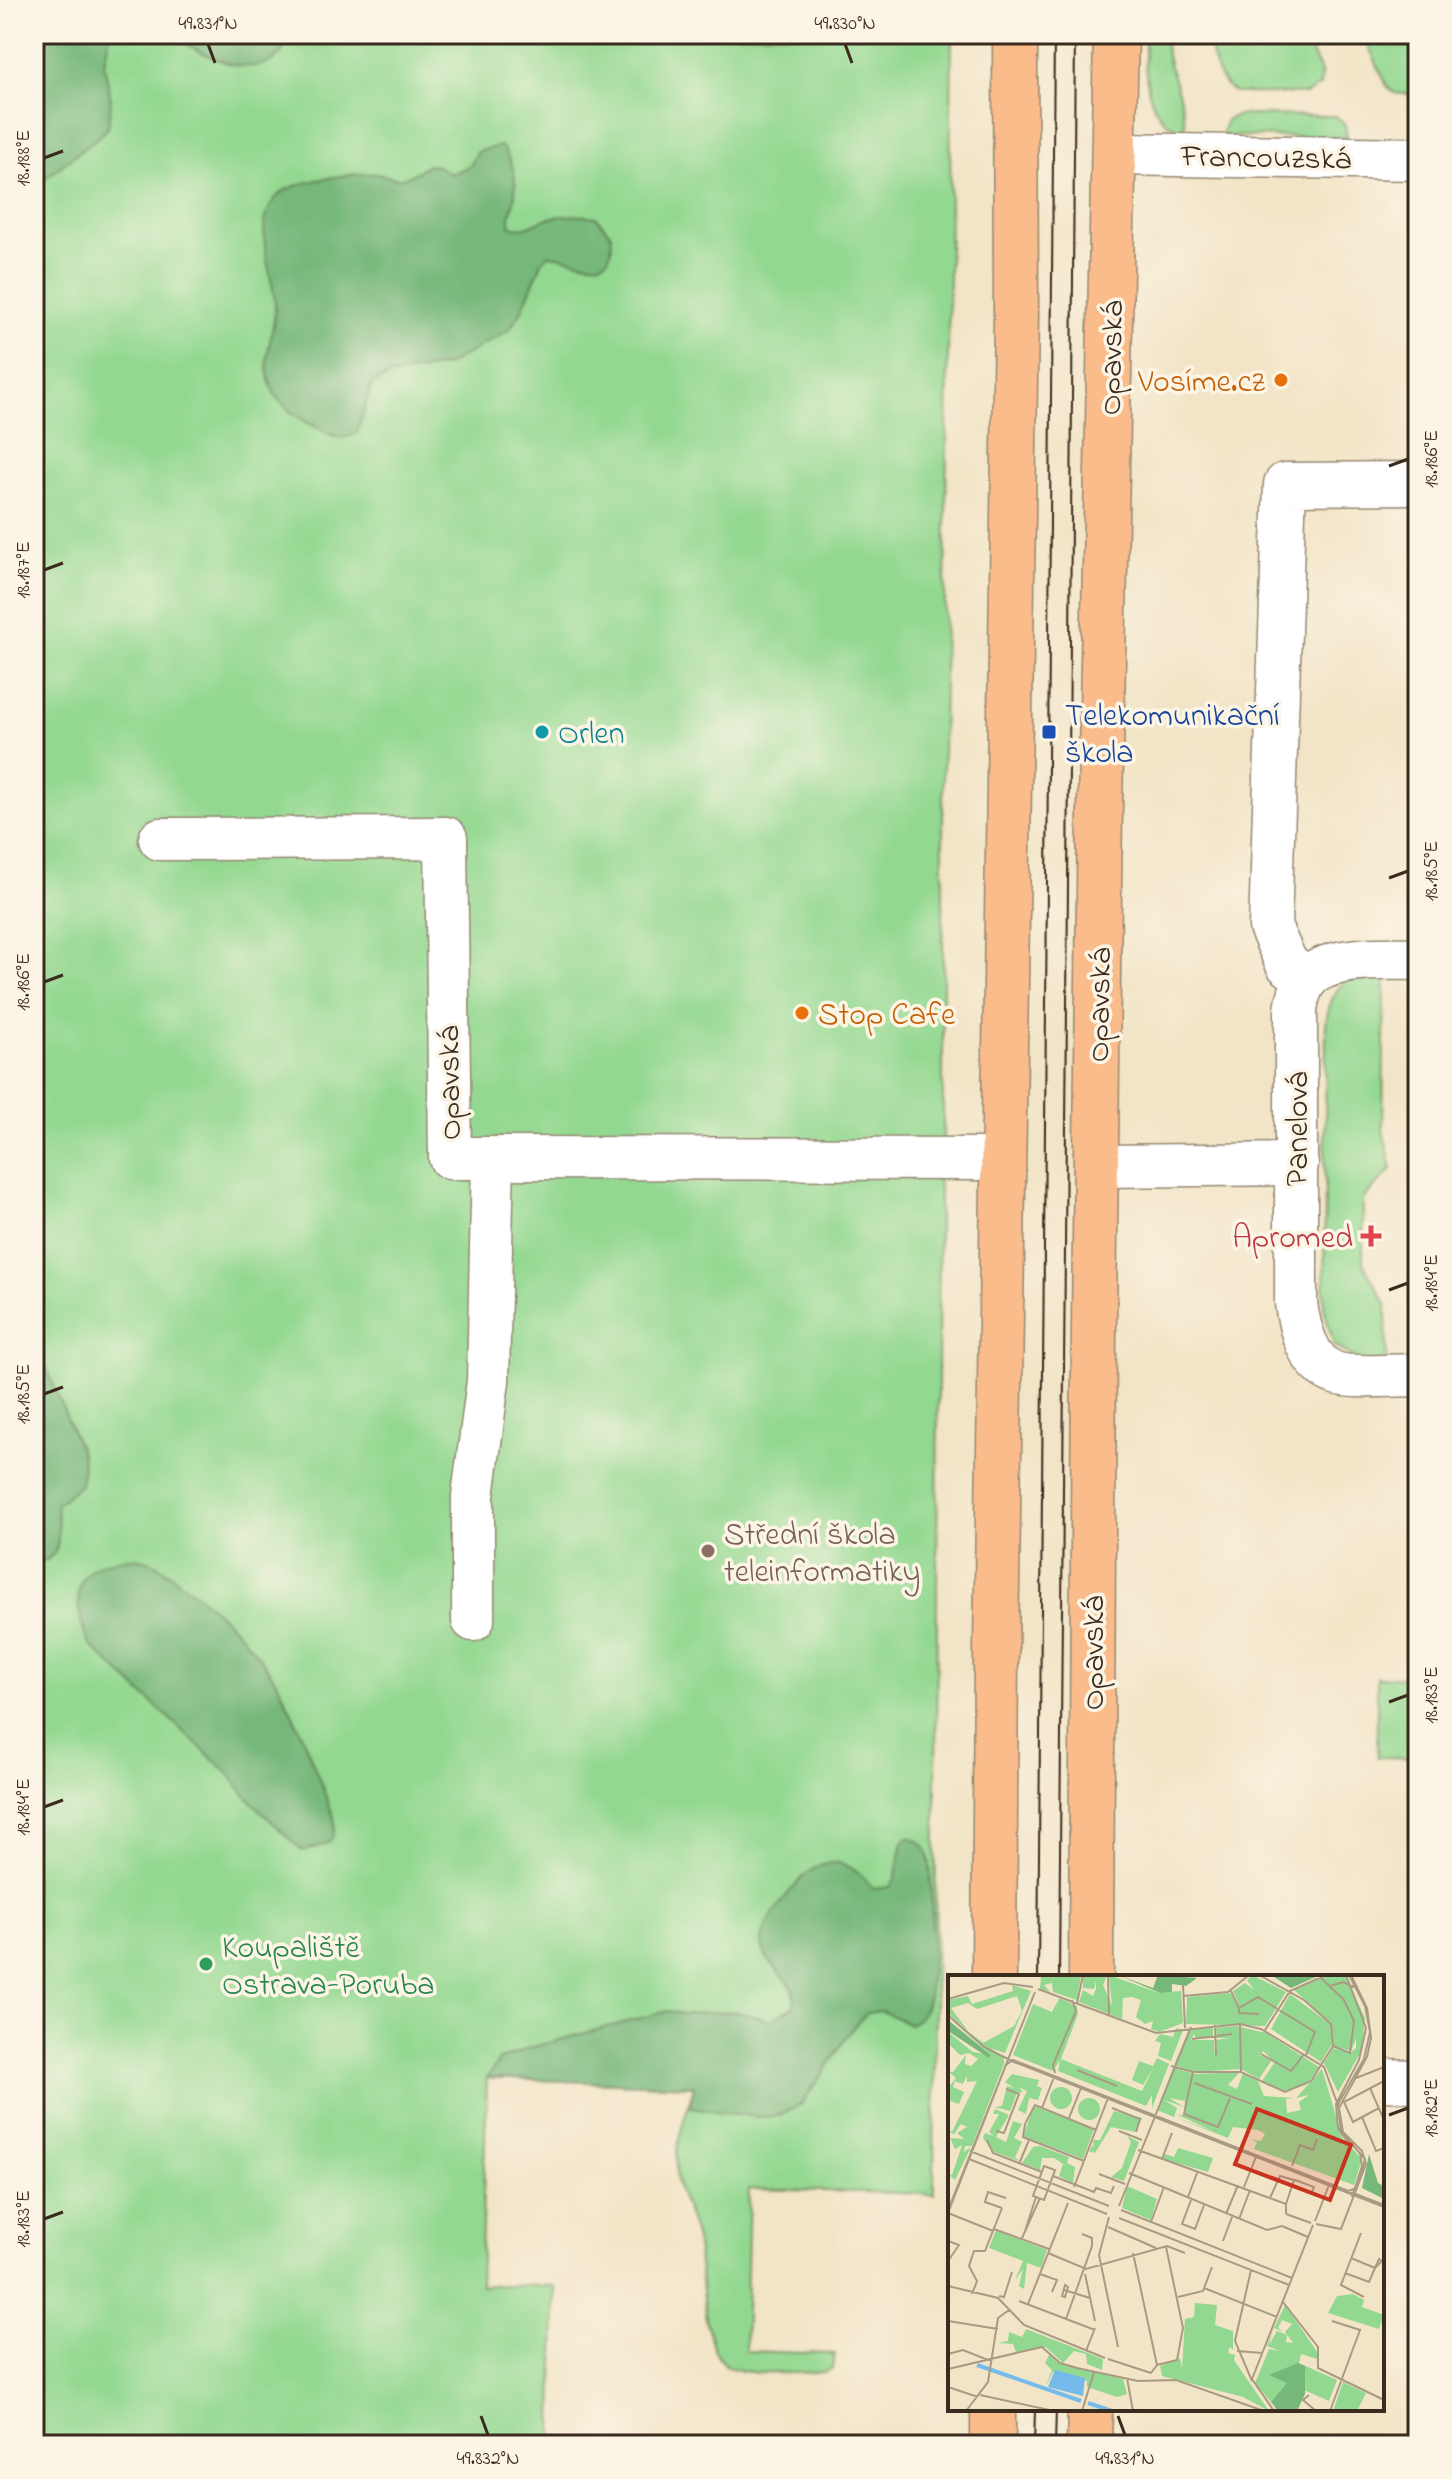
<svg xmlns="http://www.w3.org/2000/svg" width="1452" height="2479" viewBox="0 0 1452 2479" font-family="'Indie Flower',sans-serif">
<style>
.green{fill:#93d890;stroke:#678157;stroke-width:2}
.forest{fill:#76b87a;stroke:#58714c;stroke-width:2}
.lines{fill:none;stroke-linecap:round;stroke-linejoin:round}
.minor-casing{stroke:#968772;stroke-width:45}
.major-casing{stroke:#968772;stroke-width:47}
.minor{stroke:#fff;stroke-width:42}
.major{stroke:#fabc8b;stroke-width:44}
.tram{stroke:#3b2a1e;stroke-width:2}
.ticks{fill:none;stroke:#3b2a1e;stroke-width:3}
.food-dot{fill:#e8710a;stroke:#fcf5e5;stroke-width:3}
.culture-dot{fill:#0f9aa8;stroke:#fcf5e5;stroke-width:3}
.transit-dot{fill:#1a4fb4;stroke:#fcf5e5;stroke-width:3}
.health-dot{fill:#e0444e;stroke:#fcf5e5;stroke-width:3}
.education-dot{fill:#8d6e63;stroke:#fcf5e5;stroke-width:3}
.leisure-dot{fill:#2e9e5b;stroke:#fcf5e5;stroke-width:3}
.labels{text-anchor:middle;stroke-width:7;stroke-linejoin:round;paint-order:stroke}
.street-label{font-size:32px;fill:#3b2a1e;stroke:#fcf5e5}
.food-label{font-size:32px;fill:#c56008;stroke:#fcf5e5;text-anchor:end}
.transit-label{font-size:32px;fill:#164399;stroke:#fcf5e5;text-anchor:start}
.culture-label{font-size:32px;fill:#0d838f;stroke:#fcf5e5;text-anchor:start}
.health-label{font-size:32px;fill:#be3a42;stroke:#fcf5e5;text-anchor:end}
.education-label{font-size:32px;fill:#785e54;stroke:#fcf5e5;text-anchor:start}
.leisure-label{font-size:32px;fill:#27864d;stroke:#fcf5e5;text-anchor:start}
.inset-river{fill:none;stroke:#74bbeb;stroke-width:4}
.inset-road{fill:none;stroke:#a99a83;stroke-width:2}
.view{fill:#c8321e;fill-opacity:0.15;stroke:#c8321e;stroke-width:4}
.inset-edge{fill:none;stroke:#3b2a1e;stroke-width:4}
.neatline{fill:none;stroke:#3b2a1e;stroke-width:3}
.ticks-label{font-size:20px;text-anchor:middle;fill:#3b2a1e}
</style>
<rect width="100%" height="100%" fill="#fcf5e5"/>
<filter id="ink" filterUnits="userSpaceOnUse"><feTurbulence type="fractalNoise" baseFrequency=".0125" numOctaves="2"/><feDisplacementMap in="SourceGraphic" scale="16" xChannelSelector="R" yChannelSelector="G"/><feConvolveMatrix kernelMatrix="1 2 1 2 8 2 1 2 1" color-interpolation-filters="sRGB"/></filter>
<filter id="wash" filterUnits="userSpaceOnUse"><feTurbulence type="fractalNoise" baseFrequency=".006" numOctaves="4" result="noise"/><feDisplacementMap in="SourceGraphic" scale="32" xChannelSelector="R" yChannelSelector="G"/><feGaussianBlur stdDeviation="1.8" result="paint"/><feColorMatrix in="noise" values="0 0 0 0 0 0 0 0 0 0 0 0 0 0 0 0 0 1.4 0 .05"/><feComposite in="paint" operator="in"/></filter>
<g filter="url(#wash)">
<rect width="100%" height="100%" fill="#f2e4c6"/>
<g class="green">
<path d="M 34,34 L 952,34 L 943,755 L 943,1152 L 939,1182 L 934,2194 L 749,2189 L 745,2351 L 834,2354 L 832,2368 L 825,2372 C 802,2372 739,2378 723,2363 C 703,2345 701,2268 696,2240 C 691,2217 676,2193 676,2169 C 675,2142 687,2112 694,2086 L 487,2078 L 480,2285 L 555,2286 L 553,2445 L 34,2445 Z"/>
<path d="M 1145,34 L 1164,34 C 1165,67 1185,97 1185,130 C 1142,122 1145,67 1145,34 Z"/>
<path d="M 1209,34 L 1303,34 L 1321,72 L 1320,86 L 1306,94 L 1237,93 C 1218,87 1209,53 1209,34 Z"/>
<path d="M 1363,34 L 1418,34 L 1418,95 L 1394,93 L 1387,86 Z"/>
<path d="M 1238,115 L 1336,116 L 1345,125 L 1347,137 L 1222,136 L 1226,120 Z"/>
<path d="M 1385,970 L 1383,1130 L 1392,1169 L 1363,1199 L 1363,1263 L 1386,1304 L 1387,1367 L 1365,1365 L 1334,1345 L 1324,1308 L 1326,1023 C 1332,983 1347,974 1385,970 Z"/>
<path d="M 1377,1677 L 1418,1677 L 1418,1758 L 1377,1757 Z"/>
</g>
<g class="forest">
<path d="M 34,34 L 110,34 L 104,63 L 111,100 L 108,128 C 85,150 57,166 34,189 Z"/>
<path d="M 168,34 L 286,34 C 287,70 245,71 219,60 C 201,53 185,43 168,34 Z"/>
<path d="M 501,146 C 514,163 518,180 514,201 C 512,211 508,216 511,226 C 526,232 535,221 549,218 C 564,215 580,215 596,217 L 611,234 C 618,284 573,255 548,255 L 543,260 L 521,312 L 509,330 L 448,365 L 389,376 L 372,384 L 357,433 C 341,442 333,436 318,428 C 298,418 277,406 270,383 C 261,356 276,331 275,304 C 273,271 248,220 281,193 C 297,180 356,173 377,174 C 385,175 392,179 401,178 C 411,177 419,169 428,165 L 437,166 L 451,174 L 470,166 L 478,151 Z"/>
<path d="M 34,1337 L 81,1453 L 83,1468 L 80,1485 L 57,1504 C 54,1527 71,1555 34,1565 Z"/>
<path d="M 129,1558 C 158,1559 165,1571 187,1587 C 222,1614 257,1648 279,1686 C 301,1727 316,1773 334,1817 C 338,1845 325,1845 302,1851 L 248,1798 L 230,1775 L 89,1644 C 80,1622 69,1587 91,1569 C 100,1561 118,1560 129,1558 Z"/>
<path d="M 908,1837 C 916,1839 924,1843 927,1851 C 934,1870 933,1981 927,2000 C 924,2011 920,2020 909,2024 L 882,2011 L 867,2013 L 855,2025 L 802,2104 L 779,2116 L 757,2117 L 689,2107 L 694,2086 L 487,2078 L 499,2060 L 526,2049 L 667,2011 L 682,2014 L 733,2011 L 771,2020 L 794,2006 C 800,1977 764,1970 762,1943 C 761,1923 798,1878 815,1868 C 821,1865 832,1862 839,1863 C 854,1866 864,1879 874,1889 L 890,1887 L 895,1879 L 903,1842 Z"/>
</g>
</g>
<g filter="url(#ink)">
<g class="lines">
<g class="minor-casing">
<g id="minor">
<path d="M 1114,154 L 1418,159"/>
<path d="M 160,839 L 446,838 L 450,1158 L 1003,1159"/>
<path d="M 1418,959 C 1389,959 1324,954 1305,982 C 1299,991 1297,1001 1296,1011 L 1296,1303 C 1299,1327 1308,1364 1335,1373 C 1351,1379 1398,1375 1418,1375"/>
<path d="M 1306,979 L 1287,964 L 1270,927 L 1285,484 L 1418,483"/>
<path d="M 1096,1166 L 1297,1164"/>
<path d="M 473,1620 L 473,1496 L 488,1381 L 493,1158"/>
<path d="M 1382,2080 L 1418,2081"/>
</g>
</g>
<g class="major-casing">
<g id="major">
<path d="M 994,1977 L 996,1650 L 1016,315 L 1015,34"/>
<path d="M 1091,1977 L 1094,1323 L 1100,807 L 1116,34"/>
<path d="M 993,2445 L 993,2409"/>
<path d="M 1089,2445 L 1090,2409"/>
</g>
</g>
<use href="#minor" class="minor"/>
<use href="#major" class="major"/>
<g class="tram">
<path d="M 1038,1977 L 1054,34"/>
<path d="M 1059,1977 L 1075,34"/>
<path d="M 1034,2445 L 1035,2409"/>
<path d="M 1055,2445 L 1056,2409"/>
</g>
</g>
</g>
<path class="ticks" d="M 208,44 L 215,63M 845,44 L 852,63M 44,158 L 63,151M 1389,466 L 1408,459M 44,570 L 63,563M 1389,878 L 1408,871M 44,982 L 63,975M 1389,1290 L 1408,1283M 44,1394 L 63,1387M 1389,1702 L 1408,1695M 44,1807 L 63,1800M 1389,2115 L 1408,2108M 44,2219 L 63,2212M 481,2416 L 488,2435M 1118,2416 L 1125,2435"/>
<g class="food-dot">
<circle cx="1281" cy="380" r="8"/>
<circle cx="802" cy="1013" r="8"/>
</g>
<circle class="culture-dot" cx="542" cy="732" r="8"/>
<rect class="transit-dot" x="1041" y="724" width="16" height="16" rx="4"/>
<path class="health-dot" d="M1367 1224h8v8h8v8h-8v8h-8v-8h-8v-8h8z"/>
<circle class="education-dot" cx="708" cy="1551" r="8"/>
<circle class="leisure-dot" cx="206" cy="1964" r="8"/>
<g class="labels">
<g class="street-label">
<text transform="translate(1266 156) rotate(1)" y="11">Francouzská</text>
<text transform="translate(1110 358) rotate(-89)" y="11">Opavská</text>
<text transform="translate(1098 1005) rotate(-89)" y="11">Opavská</text>
<text transform="translate(448 1083) rotate(-91)" y="11">Opavská</text>
<text transform="translate(1296 1129) rotate(-90)" y="11">Panelová</text>
<text transform="translate(1092 1653) rotate(-90)" y="11">Opavská</text>
</g>
<g class="food-label">
<text x="1265" y="391">Vosíme.cz</text>
<text x="818" y="1024" text-anchor="start">Stop Cafe</text>
</g>
<g class="transit-label">
<text x="1065" y="725">Telekomunikační<tspan x="1065" dy="37">škola</tspan></text>
</g>
<g class="culture-label">
<text x="558" y="743">Orlen</text>
</g>
<g class="health-label">
<text x="1353" y="1247">Apromed</text>
</g>
<g class="education-label">
<text x="724" y="1544">Střední škola<tspan x="724" dy="37">teleinformatiky</tspan></text>
</g>
<g class="leisure-label">
<text x="222" y="1957">Koupaliště<tspan x="222" dy="37">Ostrava-Poruba</tspan></text>
</g>
</g>
<g transform="translate(948 1975)">
<rect width="436" height="436" fill="#f2e4c6"/>
<path d="M 93,0 L 133,0 L 129,25 L 105,17 L 104,8 L 96,10 L 102,17 L 92,14 ZM 135,0 L 159,0 L 155,10 L 164,31 L 161,0 L 211,18 L 233,16 L 235,48 L 211,57 L 203,54 L 205,46 L 197,49 L 188,42 L 193,25 L 184,22 L 175,23 L 174,44 L 131,27 L 135,15 L 145,21 L 148,14 L 148,6 L 146,14 L 135,13 ZM 304,0 L 338,17 L 317,51 L 238,49 L 239,22 L 282,18 L 292,32 L 285,16 L 297,8 L 306,15 L 299,5 ZM 380,0 L 397,0 L 417,43 L 414,75 L 390,117 L 376,88 L 385,73 L 402,78 L 408,73 L 408,64 L 403,76 L 386,71 L 383,48 L 346,15 ZM 64,10 L 83,16 L 57,78 L 42,73 L 35,68 L 66,51 L 74,36 L 69,21 L 29,34 L 20,28 L 3,33 L 20,56 L 0,38 L 0,25 L 20,21 L 24,29 L 65,16 ZM 342,19 L 382,49 L 384,69 L 373,87 L 323,54 ZM 111,23 L 129,31 L 130,39 L 113,84 L 194,116 L 205,93 L 195,110 L 184,105 L 191,86 L 205,91 L 209,83 L 221,89 L 204,133 L 204,120 L 198,131 L 110,96 L 112,85 L 105,96 L 65,80 L 85,29 L 104,37 L 109,27 L 110,26 L 106,44 ZM 0,42 L 56,83 L 56,89 L 24,171 L 17,171 L 16,177 L 23,172 L 7,205 L 0,199 L 4,200 L 14,170 L 7,174 L 2,163 L 16,164 L 9,158 L 19,152 L 13,149 L 6,159 L 0,157 L 0,155 L 4,157 L 29,106 L 19,107 L 19,101 L 15,109 L 7,106 L 5,112 L 16,117 L 11,129 L 0,125 L 0,113 L 8,103 L 0,96 L 5,97 L 18,80 L 17,89 L 23,91 L 30,84 L 21,78 L 12,80 L 0,68 L 0,57 L 25,77 L 43,80 ZM 288,51 L 318,58 L 371,92 L 358,110 L 337,116 L 314,106 L 327,87 L 315,76 L 312,80 L 323,86 L 311,104 L 293,94 L 245,97 L 226,90 L 241,54 L 265,53 L 265,63 L 248,64 L 246,59 L 243,65 L 266,65 L 266,81 L 268,65 L 282,63 L 269,63 L 268,53 ZM 228,53 L 235,55 L 223,86 L 210,81 L 213,68 L 207,66 L 212,59 L 225,62 ZM 225,93 L 247,99 L 292,97 L 280,110 L 289,114 L 295,98 L 310,106 L 316,121 L 346,123 L 338,124 L 339,138 L 353,135 L 351,127 L 361,120 L 348,123 L 374,94 L 395,164 L 414,184 L 406,210 L 306,174 L 309,167 L 302,164 L 313,166 L 317,159 L 310,155 L 285,152 L 280,163 L 229,143 L 263,155 L 230,140 L 236,140 L 237,126 L 221,123 L 236,132 L 216,125 L 229,133 L 226,142 L 209,135 ZM 64,99 L 91,105 L 89,111 L 94,113 L 90,125 L 81,123 L 78,139 L 70,135 L 79,116 L 71,112 L 75,117 L 69,118 L 62,136 L 47,132 L 54,131 L 59,111 L 66,113 L 57,107 ZM102 123a11 11 0 1 1 22 0a11 11 0 1 1-22 0ZM130 134a11 11 0 1 1 22 0a11 11 0 1 1-22 0ZM 86,131 L 146,154 L 135,184 L 75,161 ZM 47,134 L 61,140 L 48,162 L 58,167 L 65,146 L 74,149 L 66,163 L 74,167 L 67,182 L 71,186 L 44,176 L 35,163 L 37,158 L 46,161 L 41,157 L 51,139 L 45,139 ZM 166,136 L 194,143 L 188,157 L 163,152 L 147,178 L 141,176 L 145,170 L 146,175 L 145,165 L 152,165 ZM 179,161 L 191,167 L 176,206 L 163,202 L 174,193 L 183,167 ZM 92,171 L 121,182 L 119,188 L 127,192 L 125,208 L 111,201 L 115,189 L 106,183 L 94,183 L 92,195 L 74,188 L 85,172 ZM 230,173 L 265,183 L 260,197 L 215,184 L 217,179 L 226,182 ZM 179,211 L 209,224 L 203,245 L 174,233 ZM 48,255 L 99,275 L 93,293 L 79,288 L 76,314 L 71,311 L 75,294 L 67,305 L 75,286 L 41,273 ZM 405,319 L 416,325 L 414,332 L 436,340 L 431,354 L 380,338 L 389,321 ZM 247,328 L 269,330 L 267,350 L 285,356 L 285,375 L 282,372 L 280,378 L 287,380 L 286,385 L 321,436 L 295,422 L 214,401 L 212,391 L 232,383 L 234,393 L 237,344 L 246,342 ZM 337,330 L 370,378 L 369,388 L 369,384 L 353,379 L 351,388 L 389,405 L 381,426 L 340,408 L 323,427 L 307,408 L 321,374 L 332,376 L 319,371 L 324,356 L 321,370 L 329,356 L 339,360 L 338,367 L 345,368 L 337,357 L 344,349 L 334,345 L 330,353 L 335,357 L 326,353 ZM 78,354 L 155,384 L 154,395 L 139,389 L 138,379 L 126,376 L 115,388 L 98,372 L 68,377 L 65,369 L 50,368 L 60,366 L 61,357 L 74,362 ZM 102,378 L 109,387 L 175,404 L 179,419 L 169,422 L 139,412 L 139,406 L 105,397 L 98,411 L 104,395 L 97,388 ZM 395,407 L 418,418 L 409,436 L 385,436 Z" fill="#93d890"/>
<path d="M 170,0 L 205,13 L 210,0 L 249,3 L 238,11 L 224,9 L 224,17 L 212,18 ZM 323,0 L 369,0 L 370,1 L 343,13 ZM 0,45 L 43,80 L 41,83 L 0,56 ZM 421,179 L 430,208 L 436,211 L 436,224 L 414,213 ZM 350,388 L 357,391 L 357,419 L 349,436 L 330,436 L 323,427 L 339,408 L 321,400 Z" fill="#76b87a"/>
<path d="M 107,395 L 137,403 L 135,421 L 100,412 Z" fill="#74bbeb"/>
<path class="inset-river" d="M 29,390 L 133,426M 140,428 L 164,436"/>
<path class="inset-road" d="M 160,0 L 161,40M 370,0 L 396,25 L 406,46 L 402,78 L 385,71M 398,0 L 418,53 L 411,85 L 388,129 L 390,153 L 399,166M 235,10 L 237,53M 382,11 L 395,7 L 406,12M 90,14 L 208,58 L 292,49 L 313,54 L 376,92 L 391,133M 283,16 L 291,33 L 310,22 L 367,57 L 358,80M 235,21 L 280,17 L 301,0M 0,24 L 56,8 L 85,12M 129,28 L 135,0M 291,33 L 291,38 L 311,39M 0,40 L 36,72 L 66,87 L 436,232M 292,49 L 293,97M 267,50 L 268,80M 317,55 L 342,16 L 378,0M 244,64 L 284,59M 313,79 L 343,96 L 356,79M 223,91 L 245,97 L 293,97 L 337,117 L 363,106 L 385,71 L 383,49 L 356,25 L 311,0M 129,95 L 169,111M 245,97 L 236,139 L 270,152 L 282,123M 107,98 L 105,90 L 128,36 L 124,25M 408,103 L 436,92M 246,108 L 304,129M 422,113 L 436,145M 94,133 L 106,102M 164,133 L 192,144 L 188,157M 431,133 L 405,147 L 396,127 L 436,106M 414,142 L 428,176 L 436,173M 121,143 L 133,113M 48,156 L 56,158 L 71,119 L 58,114M 171,156 L 194,165M 39,165 L 45,178 L 94,197M 190,175 L 338,229 L 338,239M 22,176 L 161,231M 21,184 L 159,239M 214,184 L 224,158M 136,186 L 75,162 L 77,149 L 87,130 L 148,155M 71,189 L 81,165M 96,191 L 107,195 L 96,225 L 85,221 ZM 344,191 L 352,170 L 365,175 L 369,164M 181,198 L 319,255 L 334,251M 151,199 L 177,209M 105,201 L 146,217 L 148,213 L 163,218 L 166,211M 347,205 L 366,212 L 363,219M 126,212 L 160,123M 296,212 L 308,182M 400,216 L 409,213 L 417,184 L 393,157 L 390,129 L 416,84 L 422,57 L 417,31 L 401,0M 240,222 L 249,198M 404,222 L 414,191 L 412,178M 322,223 L 332,201 L 346,205 L 338,229M 243,225 L 234,249 L 247,254 L 256,230M 171,231 L 243,52M 54,233 L 37,227 L 40,217 L 58,223M 0,235 L 87,17M 173,235 L 344,303M 0,238 L 45,256M 0,238 L 58,90 L 65,85 L 436,230M 278,239 L 290,210M 338,239 L 363,248M 161,242 L 151,280 L 170,372M 171,243 L 341,310M 291,244 L 302,215M 367,246 L 381,210M 203,247 L 216,212M 368,249 L 393,254 L 418,189 L 414,176 L 395,157 L 391,133 L 419,82 L 423,63 L 419,33 L 403,0M 334,251 L 360,262M 160,252 L 208,273M 46,254 L 101,274M 77,256 L 88,222M 413,258 L 393,310 L 416,322M 74,263 L 92,223M 0,266 L 11,270 L 0,286M 275,266 L 284,242M 100,278 L 138,294 L 219,271 L 237,278M 185,278 L 209,390 L 203,398M 403,283 L 427,293M 303,295 L 287,366 L 304,406M 397,298 L 421,307 L 427,293 L 431,284 L 434,286 L 427,293M 92,299 L 109,305 L 104,317M 137,299 L 147,346M 117,310 L 120,312 L 117,322 L 114,321 ZM 0,311 L 50,323 L 76,350 L 157,383M 256,313 L 329,342M 116,315 L 142,323M 24,319 L 29,306 L 21,291 L 26,276 L 37,276 L 54,233M 51,321 L 56,322 L 64,297M 230,322 L 255,316 L 264,292M 71,326 L 147,355M 335,327 L 370,372 L 370,393 L 436,425M 80,329 L 120,228M 118,344 L 144,271 L 144,263 L 134,259M 0,346 L 50,354M 138,376 L 147,353M 289,376 L 314,378M 0,379 L 15,375 L 40,385M 160,384 L 203,398M 209,390 L 229,385 L 235,353 L 218,272M 0,394 L 94,372 L 112,388 L 129,393 L 190,406 L 228,405 L 316,436M 179,403 L 185,436M 0,412 L 30,422M 32,420 L 106,436M 361,420 L 355,425 L 368,436M 18,436 L 40,407 L 50,343 L 61,335M 134,436 L 146,397M 326,436 L 304,404 L 365,250M 382,436 L 412,355 L 384,346"/>
<path class="view" d="M 309,134 L 403,170 L 382,225 L 287,189 Z"/>
<rect width="436" height="436" class="inset-edge"/>
</g>
<rect width="1452" height="2479" fill="none" stroke="#fcf5e5" stroke-width="88"/>
<rect x="44" y="44" width="1364" height="2391" class="neatline"/>
<g class="ticks-label">
<text x="208" y="29">49.831°N</text>
<text x="845" y="29">49.830°N</text>
<text transform="translate(22 158) rotate(-90)" y="7">18.188°E</text>
<text transform="translate(1430 459) rotate(-90)" y="7">18.186°E</text>
<text transform="translate(22 570) rotate(-90)" y="7">18.187°E</text>
<text transform="translate(1430 871) rotate(-90)" y="7">18.185°E</text>
<text transform="translate(22 982) rotate(-90)" y="7">18.186°E</text>
<text transform="translate(1430 1283) rotate(-90)" y="7">18.184°E</text>
<text transform="translate(22 1394) rotate(-90)" y="7">18.185°E</text>
<text transform="translate(1430 1695) rotate(-90)" y="7">18.183°E</text>
<text transform="translate(22 1807) rotate(-90)" y="7">18.184°E</text>
<text transform="translate(1430 2108) rotate(-90)" y="7">18.182°E</text>
<text transform="translate(22 2219) rotate(-90)" y="7">18.183°E</text>
<text x="488" y="2464">49.832°N</text>
<text x="1125" y="2464">49.831°N</text>
</g>
</svg>
